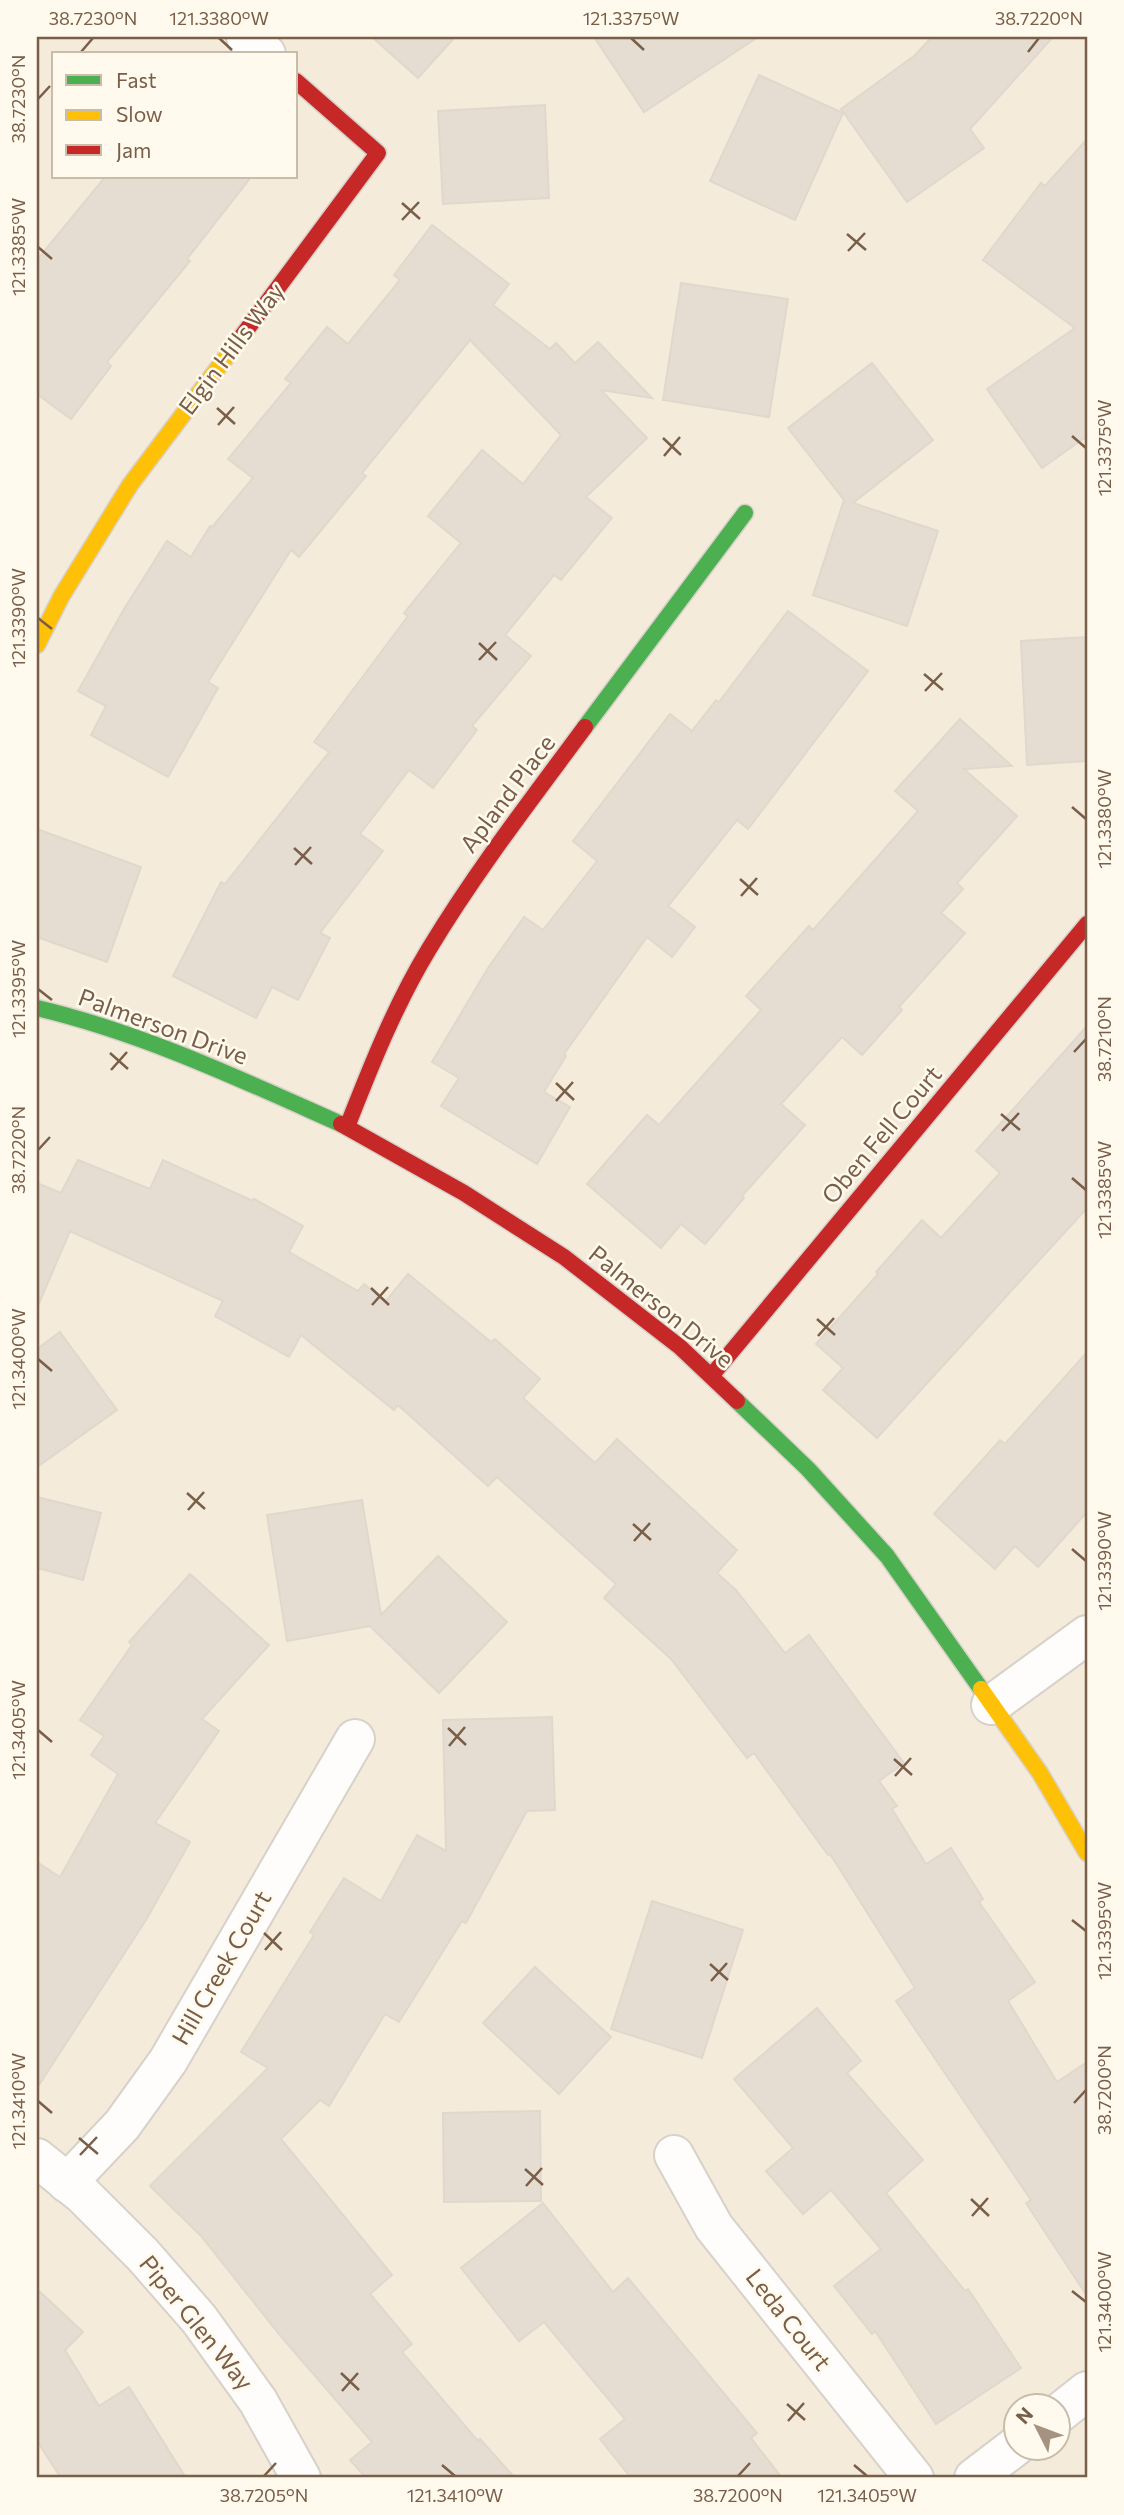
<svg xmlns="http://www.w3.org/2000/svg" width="1124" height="2515" viewBox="0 0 1124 2515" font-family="Commissioner,sans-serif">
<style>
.residential{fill:#f4ebdb;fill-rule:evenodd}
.building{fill:#e5ddd2;stroke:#e1d8cd;stroke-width:2}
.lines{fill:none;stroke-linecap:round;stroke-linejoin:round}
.street-casing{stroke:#d7d1c9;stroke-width:42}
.fast-casing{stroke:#d8d1c9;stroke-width:19}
.slow-casing{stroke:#d8d1c9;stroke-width:19}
.jam-casing{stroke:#d8d1c9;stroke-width:19}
.street{stroke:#fefdfc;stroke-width:38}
.fast{stroke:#4caf50;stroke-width:16}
.slow{stroke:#ffc107;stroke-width:16}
.jam{stroke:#c62828;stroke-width:16}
.ticks{fill:none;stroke:#795e48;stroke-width:2.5}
.labels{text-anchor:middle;stroke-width:5;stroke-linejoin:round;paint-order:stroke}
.street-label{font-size:24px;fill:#795e48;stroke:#fffaed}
.neatline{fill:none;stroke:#795e48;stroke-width:2.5}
.ticks-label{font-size:18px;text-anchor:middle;fill:#795e48}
</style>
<rect width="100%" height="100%" fill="#f8f4eb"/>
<path class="residential" d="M 37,37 L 1087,37 L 1087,2478 L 37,2478 ZM 54,54 L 296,54 L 296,177 L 54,177 ZM 1016,2406 L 1058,2406 L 1058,2448 L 1016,2448 Z"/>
<g class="building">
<path d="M 372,37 L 455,37 L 418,78 Z"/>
<path d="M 594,37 L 758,37 L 644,112 Z"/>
<path d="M 932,37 L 1053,37 L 970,129 L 984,148 L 907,202 L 841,109 L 914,56 Z"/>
<path d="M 759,75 L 843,113 L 795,220 L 710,181 Z"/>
<path d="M 545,105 L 549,198 L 443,204 L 438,111 Z"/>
<path d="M 1087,139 L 1087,436 L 1042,468 L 987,389 L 1075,328 L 983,260 L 1041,183 L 1045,186 Z"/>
<path d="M 105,177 L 251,177 L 187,259 L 190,261 L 107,362 L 111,366 L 71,419 L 37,394 L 37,260 Z"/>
<path d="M 432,225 L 509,284 L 493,305 L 550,349 L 556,343 L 575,363 L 598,342 L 652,398 L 601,390 L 647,438 L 586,497 L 612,518 L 561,580 L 554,575 L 505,635 L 531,656 L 472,726 L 477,730 L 433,788 L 409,770 L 360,834 L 383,851 L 320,933 L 330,938 L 298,1000 L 272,987 L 256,1018 L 173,976 L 221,882 L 225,884 L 329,752 L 314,742 L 408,616 L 404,613 L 461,543 L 428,516 L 482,450 L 523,484 L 561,435 L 470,340 L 362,473 L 366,476 L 299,557 L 291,550 L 208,682 L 218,688 L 168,777 L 91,735 L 106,706 L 78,691 L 124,609 L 167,541 L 191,557 L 210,526 L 212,527 L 253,478 L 228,459 L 291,383 L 285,379 L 327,327 L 348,344 L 400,280 L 394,275 Z"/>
<path d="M 681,283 L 788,299 L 769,417 L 663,400 Z"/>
<path d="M 872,363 L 933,440 L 853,503 L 938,531 L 907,626 L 813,595 L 844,500 L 788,428 Z"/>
<path d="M 788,611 L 868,671 L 748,829 L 737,820 L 668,906 L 695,927 L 672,957 L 647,937 L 564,1054 L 566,1056 L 544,1092 L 570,1107 L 537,1164 L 441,1106 L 459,1078 L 432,1062 L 488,968 L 524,917 L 543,930 L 597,861 L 573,841 L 670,714 L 692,731 L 716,700 L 719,702 Z"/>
<path d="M 1087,637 L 1087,761 L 1027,765 L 1021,641 Z"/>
<path d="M 960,719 L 1012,766 L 964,769 L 1017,816 L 957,883 L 963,889 L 941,913 L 965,933 L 899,1007 L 902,1010 L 862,1055 L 842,1037 L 781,1104 L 805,1125 L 742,1196 L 744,1198 L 705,1244 L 681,1224 L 661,1248 L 587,1184 L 647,1115 L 659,1125 L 761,1010 L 746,996 L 809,926 L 813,930 L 918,811 L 895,791 Z"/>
<path d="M 37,829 L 141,867 L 107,962 L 37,937 Z"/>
<path d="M 1087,1026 L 1087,1208 L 877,1438 L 823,1390 L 843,1368 L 816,1344 L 878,1274 L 876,1272 L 922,1220 L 941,1238 L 1000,1173 L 976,1151 Z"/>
<path d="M 78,1160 L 150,1189 L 163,1160 L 253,1201 L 254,1199 L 303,1226 L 289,1252 L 358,1291 L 364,1284 L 386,1301 L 408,1274 L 491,1342 L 495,1339 L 540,1379 L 523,1398 L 595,1463 L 617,1439 L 737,1550 L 717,1573 L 736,1590 L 785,1653 L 809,1635 L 904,1763 L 879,1781 L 897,1806 L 892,1809 L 926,1864 L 951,1848 L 983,1899 L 979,1902 L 1035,1982 L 1008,2001 L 1057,2082 L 1087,2062 L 1087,2296 L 1026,2203 L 1031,2200 L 896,2001 L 915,1988 L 830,1854 L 828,1855 L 754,1753 L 747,1758 L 671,1659 L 604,1598 L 616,1584 L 497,1477 L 488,1486 L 398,1405 L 394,1410 L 301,1335 L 289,1357 L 215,1316 L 223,1301 L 70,1231 L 37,1308 L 37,1183 L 61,1193 Z"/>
<path d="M 60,1332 L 117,1410 L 37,1467 L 37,1349 Z"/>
<path d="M 1087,1352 L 1087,1512 L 1038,1567 L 1015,1546 L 995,1569 L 934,1514 L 1000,1440 L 1005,1444 Z"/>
<path d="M 37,1497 L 101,1513 L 83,1580 L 37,1568 Z"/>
<path d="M 362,1500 L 381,1615 L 438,1556 L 507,1622 L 439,1693 L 370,1626 L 287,1641 L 267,1515 Z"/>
<path d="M 190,1574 L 269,1645 L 202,1719 L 219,1731 L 155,1823 L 190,1842 L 146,1920 L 37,2088 L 37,1862 L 60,1877 L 118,1774 L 91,1755 L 104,1736 L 80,1720 L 132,1645 L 129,1642 Z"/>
<path d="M 552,1717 L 555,1810 L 527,1811 L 466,1923 L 462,1921 L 399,2022 L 385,2014 L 329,2106 L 320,2100 L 281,2139 L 392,2275 L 370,2294 L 412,2344 L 402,2352 L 478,2441 L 480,2439 L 515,2478 L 366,2478 L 350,2460 L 372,2442 L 279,2334 L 201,2236 L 150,2186 L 268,2068 L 241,2052 L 314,1935 L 310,1932 L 344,1878 L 381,1901 L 417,1835 L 446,1851 L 443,1720 Z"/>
<path d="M 652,1901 L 743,1930 L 702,2058 L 611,2029 Z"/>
<path d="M 535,1967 L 611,2037 L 559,2094 L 483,2023 Z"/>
<path d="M 817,2008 L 861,2061 L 847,2073 L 923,2160 L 886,2193 L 965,2291 L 968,2289 L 1021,2368 L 936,2424 L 875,2331 L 872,2334 L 834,2286 L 881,2249 L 831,2190 L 803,2214 L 766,2171 L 793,2148 L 734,2079 Z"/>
<path d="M 540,2111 L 541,2201 L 444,2202 L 443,2113 Z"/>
<path d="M 543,2203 L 613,2292 L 628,2278 L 757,2433 L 751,2438 L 782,2478 L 631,2478 L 600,2439 L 625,2419 L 544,2322 L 519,2341 L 461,2268 Z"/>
<path d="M 37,2289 L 83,2332 L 65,2350 L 99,2406 L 129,2387 L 186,2478 L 61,2478 L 37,2441 Z"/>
</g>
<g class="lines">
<g class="street-casing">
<g id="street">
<path d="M 246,37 L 266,54"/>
<path d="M 991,1705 L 1087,1635"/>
<path d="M 674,2155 L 714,2227 L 914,2478"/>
<path d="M 37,2158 L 83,2195 L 143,2255 L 199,2319 L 258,2401 L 301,2478"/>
<path d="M 67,2183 L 122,2125 L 168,2061 L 355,1739"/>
<path d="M 1058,2414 L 1087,2391"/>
<path d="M 974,2478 L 1016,2446"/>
</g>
</g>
<g class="fast-casing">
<g id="fast">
<path d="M 585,727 L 745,513"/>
<path d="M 37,1008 C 143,1033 242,1080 341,1124"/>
<path d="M 737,1401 L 808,1469 L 887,1556 L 981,1689"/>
</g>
</g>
<g class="slow-casing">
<g id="slow">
<path d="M 37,645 L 61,597 L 130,485 L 242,336"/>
<path d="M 981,1689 L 1040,1773 L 1087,1853"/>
</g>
</g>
<g class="jam-casing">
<g id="jam">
<path d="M 242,336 L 378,153 L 296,81"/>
<path d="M 341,1124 L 464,1193 L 564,1257 L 680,1347 L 737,1401"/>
<path d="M 347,1127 C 371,1066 395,1005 429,949 C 476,871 531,800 585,727"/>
<path d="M 712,1375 L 1087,924"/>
</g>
</g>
<use href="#street" class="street"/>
<use href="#fast" class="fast"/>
<use href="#slow" class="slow"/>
<use href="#jam" class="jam"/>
</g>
<path class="ticks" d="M 219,38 L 232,50M 631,38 L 644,50M 81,52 L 93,38M 1028,52 L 1039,38M 38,99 L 50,86M 402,203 L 420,219M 402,220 L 419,202M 847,234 L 866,250M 38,247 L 52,259M 848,251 L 865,233M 217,408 L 235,424M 218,425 L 234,407M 1072,436 L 1086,448M 663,438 L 681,455M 664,456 L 680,437M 38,618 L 52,629M 479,643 L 497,660M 479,660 L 496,642M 924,674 L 943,690M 925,691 L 942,673M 1072,807 L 1086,819M 294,848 L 312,864M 295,865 L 311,847M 740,879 L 758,895M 741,896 L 757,878M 38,989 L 52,1000M 1074,1052 L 1086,1039M 110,1053 L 128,1069M 111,1070 L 127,1052M 556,1083 L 574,1100M 556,1101 L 573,1082M 1001,1114 L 1020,1130M 1002,1131 L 1019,1113M 38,1150 L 50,1137M 1072,1178 L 1086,1190M 371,1288 L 389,1305M 372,1305 L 388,1287M 817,1319 L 835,1335M 818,1336 L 834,1318M 38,1359 L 52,1371M 187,1493 L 205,1509M 188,1510 L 204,1492M 633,1524 L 651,1540M 634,1541 L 650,1523M 1072,1549 L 1086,1561M 448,1728 L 466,1745M 38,1730 L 52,1742M 449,1746 L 465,1727M 894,1759 L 912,1775M 895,1776 L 911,1758M 1072,1920 L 1086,1931M 264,1933 L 282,1950M 265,1950 L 281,1932M 710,1964 L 728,1980M 711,1981 L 727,1963M 38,2101 L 52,2113M 1074,2103 L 1086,2090M 79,2138 L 98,2154M 80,2155 L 97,2137M 525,2169 L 543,2185M 526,2186 L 542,2168M 971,2199 L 989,2216M 972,2216 L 988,2198M 1072,2291 L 1086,2302M 341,2373 L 359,2390M 342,2391 L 358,2373M 787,2404 L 805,2420M 788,2421 L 804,2403M 442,2465 L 455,2476M 854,2465 L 867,2476M 264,2476 L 276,2463M 738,2476 L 750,2463"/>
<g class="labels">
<g class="street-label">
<text transform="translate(232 349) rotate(-53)" y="8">Elgin Hills Way</text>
<text transform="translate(508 794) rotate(-53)" y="8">Apland Place</text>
<text transform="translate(163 1027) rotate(20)" y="8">Palmerson Drive</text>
<text transform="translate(882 1135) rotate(-50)" y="8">Oben Fell Court</text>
<text transform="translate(661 1307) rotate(39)" y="8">Palmerson Drive</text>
<text transform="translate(222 1968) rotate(-60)" y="8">Hill Creek Court</text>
<text transform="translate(788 2320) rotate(52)" y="8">Leda Court</text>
<text transform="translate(196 2323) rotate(51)" y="8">Piper Glen Way</text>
</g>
</g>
<rect width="1124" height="2515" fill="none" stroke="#fffaed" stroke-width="77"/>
<rect x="52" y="52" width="245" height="126" fill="#fffaed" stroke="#c9bcab" stroke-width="2"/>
<rect x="66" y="75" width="35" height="10" fill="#4caf50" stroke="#c9bcab" stroke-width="2"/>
<text x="116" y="88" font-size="21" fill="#795e48">Fast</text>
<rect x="66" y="110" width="35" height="10" fill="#ffc107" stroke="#c9bcab" stroke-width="2"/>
<text x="116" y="122" font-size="21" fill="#795e48">Slow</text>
<rect x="66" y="145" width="35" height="10" fill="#c62828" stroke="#c9bcab" stroke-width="2"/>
<text x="116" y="158" font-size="21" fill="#795e48">Jam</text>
<g transform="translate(1037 2427) rotate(312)"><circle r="33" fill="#fffaed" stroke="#c9bcab" stroke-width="2"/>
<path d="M0-5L12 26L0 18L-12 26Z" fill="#a59281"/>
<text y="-10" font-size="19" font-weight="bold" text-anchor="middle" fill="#795e48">N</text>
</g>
<rect x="38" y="38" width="1048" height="2438" class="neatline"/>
<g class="ticks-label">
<text x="93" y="25">38.7230°N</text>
<text x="219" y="25">121.3380°W</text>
<text x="631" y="25">121.3375°W</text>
<text x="1039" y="25">38.7220°N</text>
<text transform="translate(19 99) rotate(-90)" y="6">38.7230°N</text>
<text transform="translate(19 247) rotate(-90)" y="6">121.3385°W</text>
<text transform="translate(1105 448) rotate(-90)" y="6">121.3375°W</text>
<text transform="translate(19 618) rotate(-90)" y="6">121.3390°W</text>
<text transform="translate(1105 819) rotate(-90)" y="6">121.3380°W</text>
<text transform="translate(19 989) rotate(-90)" y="6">121.3395°W</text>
<text transform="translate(1105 1039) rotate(-90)" y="6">38.7210°N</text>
<text transform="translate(19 1150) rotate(-90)" y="6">38.7220°N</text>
<text transform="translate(1105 1190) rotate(-90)" y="6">121.3385°W</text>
<text transform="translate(19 1359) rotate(-90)" y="6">121.3400°W</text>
<text transform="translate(1105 1561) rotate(-90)" y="6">121.3390°W</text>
<text transform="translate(19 1730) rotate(-90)" y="6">121.3405°W</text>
<text transform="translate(1105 1931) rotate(-90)" y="6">121.3395°W</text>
<text transform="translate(1105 2090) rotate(-90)" y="6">38.7200°N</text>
<text transform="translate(19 2101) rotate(-90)" y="6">121.3410°W</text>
<text transform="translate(1105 2302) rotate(-90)" y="6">121.3400°W</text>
<text x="264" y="2502">38.7205°N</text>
<text x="455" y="2502">121.3410°W</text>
<text x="738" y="2502">38.7200°N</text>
<text x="867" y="2502">121.3405°W</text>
</g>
</svg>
